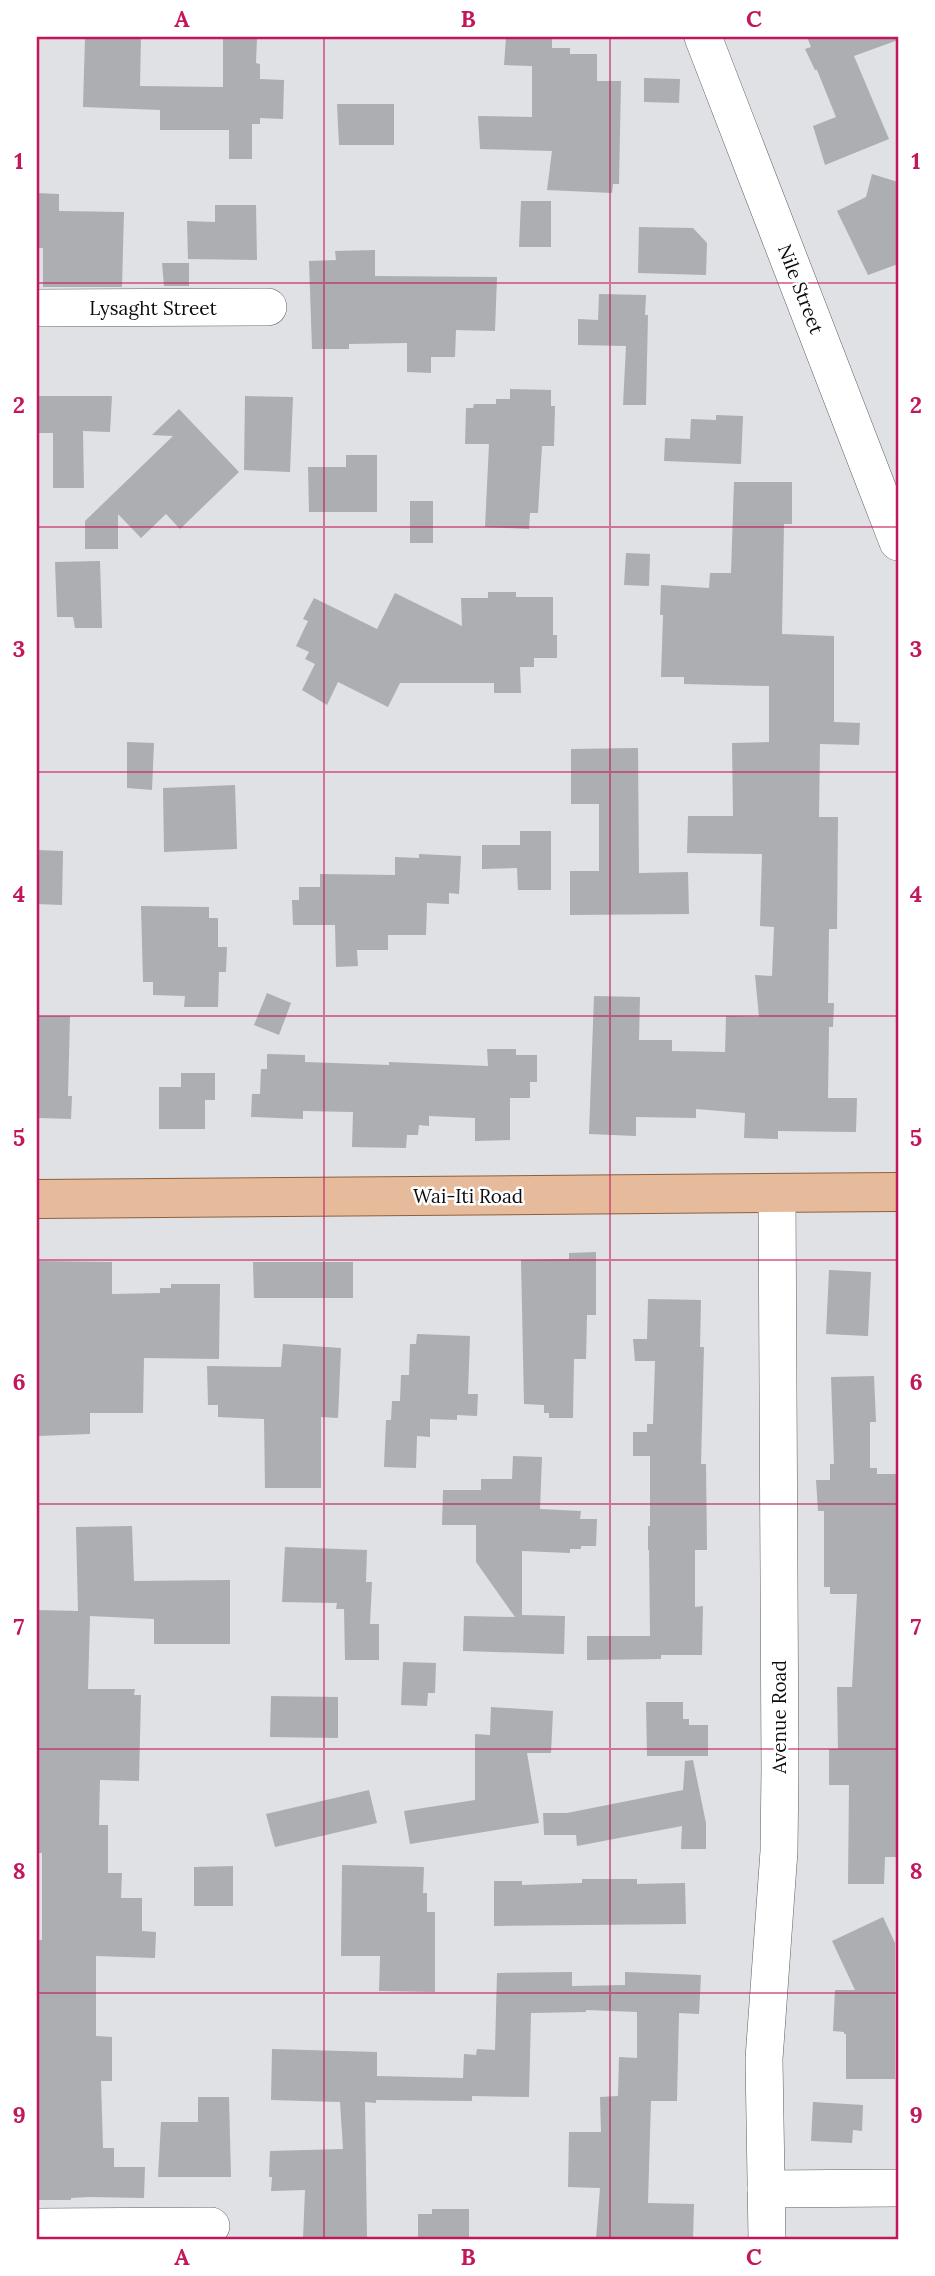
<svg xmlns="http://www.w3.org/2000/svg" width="935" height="2276" viewBox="0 0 935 2276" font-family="Lora,serif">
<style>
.building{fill:#acaeb1}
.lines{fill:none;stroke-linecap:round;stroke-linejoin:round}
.minor-casing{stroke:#5d5e61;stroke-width:38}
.major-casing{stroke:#8f603e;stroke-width:40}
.minor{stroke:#fff;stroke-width:37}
.major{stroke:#e6bb9b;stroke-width:38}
.grid{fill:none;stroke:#c2185b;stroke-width:2;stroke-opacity:0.55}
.labels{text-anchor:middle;stroke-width:5;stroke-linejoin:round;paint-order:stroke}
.street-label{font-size:19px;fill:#0c0c0d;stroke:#fff}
.neatline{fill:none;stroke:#c2185b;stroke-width:2.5}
.grid-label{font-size:23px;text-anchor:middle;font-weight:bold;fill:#c2185b}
</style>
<rect width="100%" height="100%" fill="#dfe1e4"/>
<g class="building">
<path d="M 85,37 L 141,37 L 140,86 L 223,87 L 223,37 L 257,37 L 256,63 L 260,64 L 260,79 L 284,80 L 283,119 L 260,118 L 260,124 L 252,124 L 252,159 L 229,159 L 229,130 L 160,130 L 160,110 L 83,107 Z"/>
<path d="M 506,37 L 552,37 L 552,48 L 570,48 L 570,54 L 597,54 L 597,81 L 621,81 L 619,184 L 613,184 L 612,193 L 547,190 L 552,151 L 480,149 L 478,116 L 532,117 L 532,66 L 504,65 Z"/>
<path d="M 807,37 L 898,37 L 898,40 L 854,56 L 889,139 L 825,165 L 813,126 L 836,117 L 817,70 L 815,70 L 805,49 L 811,47 Z"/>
<path d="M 644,78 L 680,79 L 679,103 L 644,102 Z"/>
<path d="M 337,104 L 394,104 L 394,145 L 339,145 Z"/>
<path d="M 872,174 L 898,182 L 898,264 L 868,275 L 837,211 L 866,197 Z"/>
<path d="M 37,193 L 59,194 L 59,211 L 124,212 L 122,287 L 43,287 L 43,248 L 37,248 Z"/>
<path d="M 521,201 L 551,201 L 551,247 L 519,247 Z"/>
<path d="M 215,205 L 256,205 L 257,260 L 188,259 L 187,221 L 215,222 Z"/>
<path d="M 639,227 L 693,228 L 707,243 L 706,275 L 638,273 Z"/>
<path d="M 375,250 L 375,276 L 497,277 L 495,331 L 456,330 L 455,357 L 431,357 L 431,373 L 407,372 L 407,343 L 349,344 L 349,349 L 312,349 L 309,261 L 336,260 L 335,251 Z"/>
<path d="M 162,263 L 189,263 L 189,286 L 164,286 Z"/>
<path d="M 599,294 L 646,295 L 645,315 L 648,315 L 646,405 L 623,405 L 626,346 L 578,345 L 578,319 L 598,320 Z"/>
<path d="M 510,389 L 551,390 L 551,406 L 555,406 L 554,446 L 542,446 L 538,513 L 530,513 L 529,529 L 485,527 L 489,444 L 465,444 L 466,408 L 473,408 L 474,404 L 496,404 L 496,399 L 510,399 Z"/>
<path d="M 37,396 L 112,396 L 110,432 L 83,431 L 84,488 L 53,488 L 53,433 L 37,433 Z"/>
<path d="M 245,396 L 293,397 L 290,472 L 244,470 Z"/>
<path d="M 179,409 L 239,472 L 180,529 L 166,514 L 141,538 L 118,514 L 118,549 L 85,549 L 85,521 L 173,436 L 152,435 Z"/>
<path d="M 716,415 L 743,416 L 741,464 L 664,461 L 665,438 L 690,439 L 691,419 L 716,420 Z"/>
<path d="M 346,455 L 377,455 L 377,512 L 309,512 L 308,467 L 346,467 Z"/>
<path d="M 734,482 L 792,482 L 792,524 L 784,524 L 782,634 L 834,636 L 834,722 L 860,723 L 859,745 L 820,744 L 819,817 L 838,817 L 837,929 L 829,929 L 828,1003 L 834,1003 L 833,1027 L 829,1027 L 828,1098 L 857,1098 L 856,1132 L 778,1131 L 778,1139 L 744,1138 L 745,1113 L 696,1109 L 696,1118 L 636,1117 L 636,1136 L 589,1134 L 594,996 L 640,997 L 639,1040 L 672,1040 L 672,1051 L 725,1052 L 726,1016 L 759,1017 L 755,975 L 772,976 L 774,927 L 760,926 L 762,854 L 687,853 L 688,816 L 733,816 L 732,743 L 769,742 L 769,686 L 684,684 L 684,677 L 661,677 L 663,615 L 660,615 L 661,585 L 709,588 L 710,573 L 731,573 Z"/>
<rect x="410" y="501" width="23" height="42"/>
<path d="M 626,553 L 650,554 L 649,586 L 624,585 Z"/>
<path d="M 100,561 L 102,628 L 75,628 L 73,617 L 57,617 L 55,562 Z"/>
<path d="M 488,592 L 516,592 L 516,597 L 553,597 L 553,635 L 557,635 L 557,658 L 534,658 L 534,667 L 520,667 L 521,693 L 494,693 L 494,683 L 400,683 L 388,707 L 338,682 L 327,705 L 302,690 L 315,664 L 305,659 L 309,652 L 296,646 L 308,621 L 303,619 L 314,598 L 377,629 L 395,593 L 462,626 L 461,598 L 488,598 Z"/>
<path d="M 127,742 L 154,743 L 152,790 L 127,788 Z"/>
<path d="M 638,748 L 639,873 L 688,872 L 689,914 L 570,915 L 570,871 L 599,871 L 599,804 L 571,804 L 571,749 Z"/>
<path d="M 235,785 L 237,849 L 164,852 L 163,788 Z"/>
<path d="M 520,831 L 551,831 L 551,890 L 518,890 L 517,868 L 482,869 L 482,845 L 520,845 Z"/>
<path d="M 37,850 L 63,851 L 62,905 L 37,904 Z"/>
<path d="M 419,854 L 461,856 L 459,894 L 449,893 L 449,904 L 427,903 L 426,935 L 388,935 L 388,950 L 357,950 L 358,966 L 336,967 L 335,925 L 293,925 L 292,900 L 299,900 L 299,887 L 320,887 L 320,874 L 395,875 L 395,857 L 419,858 Z"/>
<path d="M 141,906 L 209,907 L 209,918 L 218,918 L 218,947 L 227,947 L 226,972 L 219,972 L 218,1007 L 184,1007 L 185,996 L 153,995 L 153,982 L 143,982 Z"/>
<path d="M 267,993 L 291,1003 L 279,1035 L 254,1025 Z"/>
<path d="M 37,1016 L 70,1016 L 68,1096 L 72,1096 L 71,1119 L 39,1118 Z"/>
<path d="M 487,1049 L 516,1049 L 516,1055 L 537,1055 L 537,1082 L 530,1082 L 530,1098 L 510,1098 L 510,1140 L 475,1141 L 475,1118 L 429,1116 L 429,1126 L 419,1125 L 418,1135 L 407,1135 L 406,1148 L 352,1147 L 353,1112 L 303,1111 L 303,1119 L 251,1117 L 252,1094 L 260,1094 L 261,1069 L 267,1069 L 267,1054 L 305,1055 L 305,1062 L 389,1065 L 389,1062 L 488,1066 Z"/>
<path d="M 181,1073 L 215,1073 L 215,1100 L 205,1100 L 205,1129 L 159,1129 L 159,1087 L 181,1087 Z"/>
<path d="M 596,1252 L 596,1315 L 587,1315 L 586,1359 L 574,1359 L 573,1418 L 549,1418 L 549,1413 L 544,1413 L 544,1405 L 524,1404 L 521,1260 L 569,1259 L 569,1253 Z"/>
<path d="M 37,1261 L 112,1262 L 112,1294 L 160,1293 L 160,1288 L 171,1288 L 171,1284 L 220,1284 L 219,1359 L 144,1358 L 143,1413 L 90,1413 L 90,1434 L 37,1436 Z"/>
<path d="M 253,1262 L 353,1262 L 353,1298 L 254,1298 Z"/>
<path d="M 829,1270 L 871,1272 L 868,1336 L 826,1334 Z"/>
<path d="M 648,1299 L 701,1300 L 700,1347 L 704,1347 L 701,1464 L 706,1464 L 707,1550 L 695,1550 L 695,1607 L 703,1606 L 702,1655 L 661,1655 L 661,1659 L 587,1660 L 587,1636 L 650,1636 L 649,1550 L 648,1550 L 648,1526 L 650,1526 L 650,1456 L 633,1456 L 633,1432 L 647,1432 L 647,1424 L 653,1424 L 655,1361 L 635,1361 L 633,1339 L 647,1339 Z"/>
<path d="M 417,1334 L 470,1336 L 468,1394 L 478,1394 L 477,1416 L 457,1415 L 457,1420 L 430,1419 L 430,1437 L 417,1436 L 416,1468 L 384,1467 L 386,1420 L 391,1420 L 392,1401 L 400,1401 L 401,1375 L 409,1375 L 410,1344 L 416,1344 Z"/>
<path d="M 283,1344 L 341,1348 L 338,1418 L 321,1417 L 321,1488 L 265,1488 L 264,1419 L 218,1417 L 218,1405 L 208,1405 L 207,1366 L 281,1367 Z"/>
<path d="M 874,1376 L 876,1422 L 870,1422 L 870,1468 L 877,1468 L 877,1474 L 898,1474 L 898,1857 L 885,1857 L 884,1884 L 848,1884 L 849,1785 L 829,1785 L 829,1749 L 838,1749 L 837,1687 L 852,1687 L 857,1594 L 830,1594 L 830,1587 L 824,1587 L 824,1511 L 818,1511 L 816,1480 L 830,1480 L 830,1464 L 834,1464 L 831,1377 Z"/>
<path d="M 513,1456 L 542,1457 L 540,1509 L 581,1511 L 580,1519 L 597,1519 L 596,1546 L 581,1546 L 581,1549 L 570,1549 L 570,1553 L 522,1551 L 522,1615 L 565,1616 L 564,1654 L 463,1651 L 464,1616 L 515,1617 L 476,1562 L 476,1525 L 442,1525 L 443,1490 L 481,1490 L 481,1479 L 512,1479 Z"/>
<path d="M 132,1526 L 134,1581 L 230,1580 L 230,1644 L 154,1644 L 154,1619 L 90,1616 L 88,1689 L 135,1689 L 134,1695 L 141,1695 L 139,1781 L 100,1780 L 99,1825 L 108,1825 L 108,1873 L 122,1873 L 121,1898 L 142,1898 L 142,1931 L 156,1932 L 155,1958 L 96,1956 L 96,2036 L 112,2037 L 112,2081 L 101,2081 L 103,2148 L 114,2148 L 114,2167 L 145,2167 L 144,2198 L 89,2197 L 71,2198 L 71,2200 L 37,2200 L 37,1940 L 42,1940 L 42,1853 L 37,1853 L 37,1610 L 78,1611 L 76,1527 Z"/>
<path d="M 285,1547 L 367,1550 L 366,1582 L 372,1582 L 370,1624 L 379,1624 L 379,1660 L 345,1660 L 344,1609 L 336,1609 L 337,1603 L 282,1602 Z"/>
<path d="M 403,1662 L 436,1663 L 435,1693 L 428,1693 L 427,1706 L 401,1705 Z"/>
<path d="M 271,1696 L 338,1697 L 338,1738 L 270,1737 Z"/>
<path d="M 646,1702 L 683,1702 L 683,1719 L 689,1719 L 689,1725 L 708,1725 L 708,1756 L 647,1756 Z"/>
<path d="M 491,1707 L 553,1711 L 551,1753 L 527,1753 L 539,1823 L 410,1844 L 404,1811 L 475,1800 L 475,1734 L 490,1735 Z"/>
<path d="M 693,1760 L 706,1823 L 706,1849 L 681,1849 L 682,1826 L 577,1846 L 576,1835 L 544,1835 L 543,1813 L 567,1813 L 683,1790 L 685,1761 Z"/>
<path d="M 369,1790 L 377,1823 L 275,1847 L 266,1814 Z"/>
<path d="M 342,1865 L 424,1867 L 423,1893 L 427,1893 L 427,1912 L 435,1912 L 435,1992 L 379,1991 L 380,1956 L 341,1956 Z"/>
<path d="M 233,1866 L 233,1906 L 194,1906 L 194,1867 Z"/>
<path d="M 582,1879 L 637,1879 L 637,1884 L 685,1883 L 686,1924 L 494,1926 L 494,1881 L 522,1881 L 522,1885 L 582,1883 Z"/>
<path d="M 883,1917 L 895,1943 L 895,2079 L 846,2079 L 846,2034 L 844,2034 L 844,2032 L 833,2031 L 835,1990 L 855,1990 L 832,1941 Z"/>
<path d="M 572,1972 L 572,1986 L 625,1985 L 625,1972 L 701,1975 L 699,2014 L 679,2013 L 677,2101 L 651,2101 L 648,2203 L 694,2204 L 693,2239 L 596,2239 L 600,2188 L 568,2187 L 569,2132 L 601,2132 L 600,2097 L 618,2096 L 619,2057 L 637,2058 L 637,2012 L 586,2010 L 586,2012 L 531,2013 L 529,2097 L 472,2096 L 472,2101 L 376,2100 L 376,2103 L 365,2102 L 367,2239 L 303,2239 L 305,2190 L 271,2191 L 272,2177 L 269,2177 L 270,2151 L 343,2149 L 340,2102 L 271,2100 L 272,2049 L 377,2052 L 377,2076 L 463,2078 L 464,2054 L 476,2055 L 477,2049 L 495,2050 L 497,1973 Z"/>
<path d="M 198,2097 L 229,2097 L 231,2177 L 158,2177 L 161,2122 L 198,2122 Z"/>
<path d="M 813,2102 L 863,2105 L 862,2131 L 853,2130 L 852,2143 L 811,2141 Z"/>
<path d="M 432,2209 L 469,2209 L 469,2239 L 418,2239 L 418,2214 L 432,2214 Z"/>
</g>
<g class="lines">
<g class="minor-casing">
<g id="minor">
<path d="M 703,37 L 898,542"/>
<path d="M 37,308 L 268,307"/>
<path d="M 766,2189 L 898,2188"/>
<path d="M 37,2227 L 211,2226"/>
<path d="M 767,2239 L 764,2059 L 779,1851 L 780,1769 L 777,1194"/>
</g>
</g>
<g class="major-casing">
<path id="major" d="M 37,1199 L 898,1192"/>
</g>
<use href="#minor" class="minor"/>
<use href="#major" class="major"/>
</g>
<path class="grid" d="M 324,37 L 324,2239M 610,37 L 610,2239M 37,283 L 898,283M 37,527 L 898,527M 37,772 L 898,772M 37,1016 L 898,1016M 37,1260 L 898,1260M 37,1504 L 898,1504M 37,1749 L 898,1749M 37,1993 L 898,1993"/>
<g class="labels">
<g class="street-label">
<text transform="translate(801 289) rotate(69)" y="7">Nile Street</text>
<text x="153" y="315">Lysaght Street</text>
<text x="468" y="1203">Wai-Iti Road</text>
<text transform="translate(779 1717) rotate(-90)" y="7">Avenue Road</text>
</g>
</g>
<rect width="935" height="2276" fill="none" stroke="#ffffff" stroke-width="77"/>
<rect x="38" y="38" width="859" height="2200" class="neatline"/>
<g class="grid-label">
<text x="182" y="27">A</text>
<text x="468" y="27">B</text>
<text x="754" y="27">C</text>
<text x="19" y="169">1</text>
<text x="916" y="169">1</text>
<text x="19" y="413">2</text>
<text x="916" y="413">2</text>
<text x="19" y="657">3</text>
<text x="916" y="657">3</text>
<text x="19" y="902">4</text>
<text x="916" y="902">4</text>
<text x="19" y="1146">5</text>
<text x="916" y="1146">5</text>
<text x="19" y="1390">6</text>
<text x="916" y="1390">6</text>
<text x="19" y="1635">7</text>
<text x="916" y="1635">7</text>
<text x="19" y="1879">8</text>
<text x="916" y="1879">8</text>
<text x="19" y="2123">9</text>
<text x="916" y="2123">9</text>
<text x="182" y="2265">A</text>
<text x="468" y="2265">B</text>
<text x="754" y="2265">C</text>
</g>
</svg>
